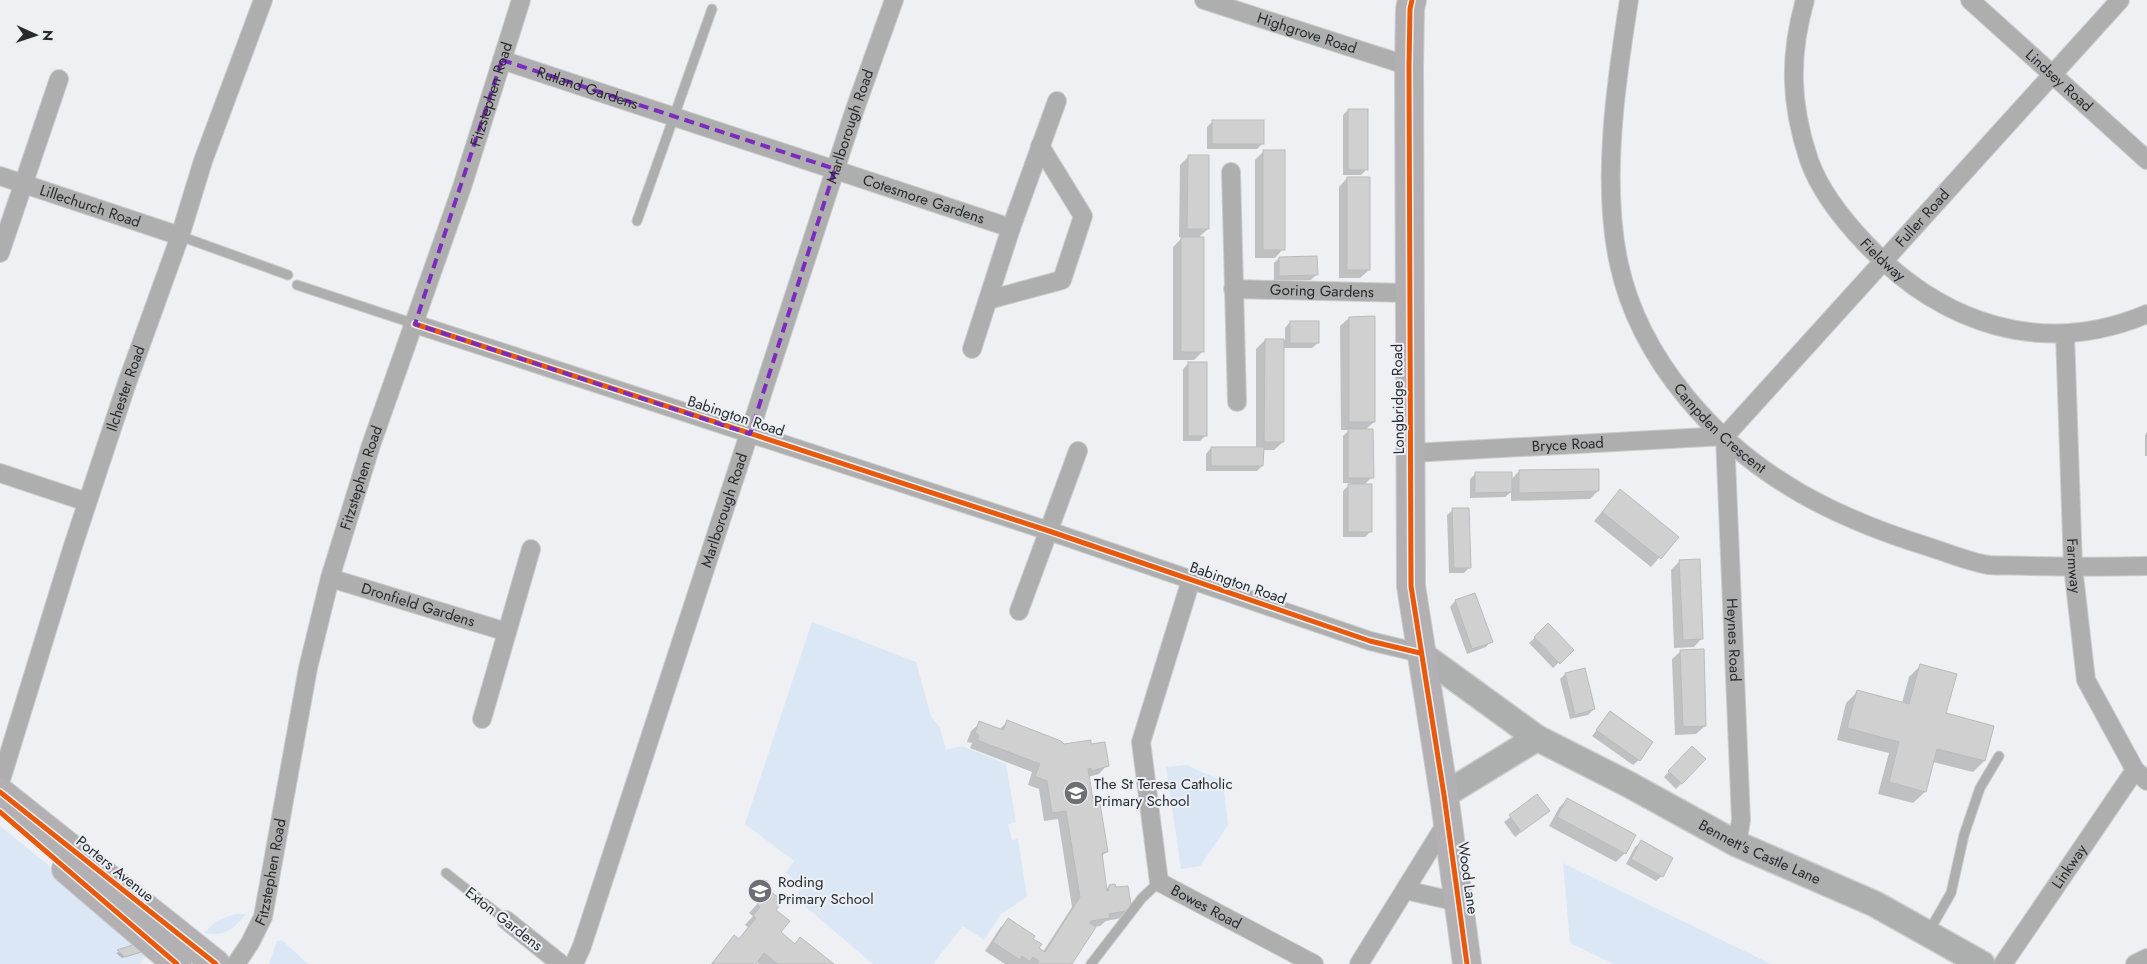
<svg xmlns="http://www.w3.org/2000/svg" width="2147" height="964" viewBox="0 0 2147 964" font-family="Jost,sans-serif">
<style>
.green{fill:#dce7f6}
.shadow{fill:#0003}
.building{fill:#d0d0d1;stroke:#bbb}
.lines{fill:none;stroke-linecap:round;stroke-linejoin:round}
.service-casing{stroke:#cbccce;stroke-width:11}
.minor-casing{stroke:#cbccce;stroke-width:20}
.secondary-casing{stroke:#cbccce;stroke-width:28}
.primary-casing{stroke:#cbccce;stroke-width:30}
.service{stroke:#afaeae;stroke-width:9}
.minor{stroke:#afaeae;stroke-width:18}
.secondary{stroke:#adaeae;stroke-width:25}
.primary{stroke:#b2b0b2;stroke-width:28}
.cycleway-casing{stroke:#ebf0f6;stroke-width:8}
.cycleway{stroke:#e8590c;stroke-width:5}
.marked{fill:none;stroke:#7b2cbf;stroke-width:4;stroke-dasharray:10 6;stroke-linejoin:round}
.labels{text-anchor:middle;stroke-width:4;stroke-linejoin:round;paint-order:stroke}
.street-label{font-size:15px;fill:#282a2c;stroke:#ebf0f6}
.poi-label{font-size:15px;fill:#282a2c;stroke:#ebf0f6;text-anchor:start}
</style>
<rect width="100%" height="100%" fill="#eef0f3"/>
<g class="green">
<path d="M 812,622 L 916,662 L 931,716 L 940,728 L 946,750 L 962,746 L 1006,764 L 1016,822 L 1008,824 L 1012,840 L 1018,839 L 1027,897 L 1001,914 L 984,940 L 963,926 L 933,964 L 873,964 L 794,897 L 803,886 L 786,873 L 794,861 L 745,824 Z"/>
<path d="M 1186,765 L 1223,781 L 1228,825 L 1200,866 L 1181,869 L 1166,767 Z"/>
<path d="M 0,826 L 58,873 L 147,955 L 140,964 L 0,964 Z"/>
<path d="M 1563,863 L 1771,964 L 1614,964 L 1570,943 Z"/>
<path d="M 235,914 L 246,914 C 234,929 224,937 204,933 L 216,921 Z"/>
<path d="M 282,940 L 308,964 L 269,964 L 277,941 Z"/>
</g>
<g class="shadow">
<path d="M 1348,110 L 1367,169 L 1361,175 L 1343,175 L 1343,115 Z"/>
<path d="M 1213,121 L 1263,143 L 1257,149 L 1207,149 L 1207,127 Z"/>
<path d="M 1264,151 L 1283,249 L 1275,258 L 1255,258 L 1255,160 Z"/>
<path d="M 1188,157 L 1208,229 L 1198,238 L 1203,351 L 1194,360 L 1173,360 L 1173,247 L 1183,237 L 1179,237 L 1180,165 Z"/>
<path d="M 1347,178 L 1369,270 L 1360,278 L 1339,278 L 1339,187 Z"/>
<path d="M 1279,258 L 1317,274 L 1311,280 L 1274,281 L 1274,263 Z"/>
<path d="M 1349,318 L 1374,422 L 1365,430 L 1372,477 L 1364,485 L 1371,531 L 1365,537 L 1343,537 L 1343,491 L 1351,483 L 1343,483 L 1343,436 L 1349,430 L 1341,430 L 1340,326 Z"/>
<path d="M 1290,322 L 1318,343 L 1312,348 L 1283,348 L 1283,442 L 1274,450 L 1262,450 L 1262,466 L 1257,471 L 1206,471 L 1206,454 L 1211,448 L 1256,448 L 1256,349 L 1265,340 L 1285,340 L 1285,328 Z"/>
<path d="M 1189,363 L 1206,435 L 1200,441 L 1183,441 L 1183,369 Z"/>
<path d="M 2147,432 L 2147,456 L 2145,456 L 2145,435 Z"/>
<path d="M 1519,471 L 1598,491 L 1590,499 L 1511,501 L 1511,492 L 1505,497 L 1470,498 L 1470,479 L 1476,473 L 1511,480 Z"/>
<path d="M 1620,491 L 1677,537 L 1651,567 L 1594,521 Z"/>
<path d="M 1453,510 L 1470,567 L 1464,573 L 1449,573 L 1447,515 Z"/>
<path d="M 1680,561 L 1702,638 L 1694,647 L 1674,648 L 1671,570 Z"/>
<path d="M 1475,594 L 1491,641 L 1486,647 L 1467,654 L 1450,607 L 1455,601 Z"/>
<path d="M 1548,625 L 1572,650 L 1553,668 L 1529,643 Z"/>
<path d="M 1681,651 L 1705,726 L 1696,734 L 1675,735 L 1672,659 Z"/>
<path d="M 1920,666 L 1945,714 L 1984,761 L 1973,772 L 1933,762 L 1925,792 L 1913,803 L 1878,794 L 1889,753 L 1837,740 L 1846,703 L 1858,691 L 1902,703 L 1909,677 Z"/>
<path d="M 1565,674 L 1594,709 L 1588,715 L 1570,719 L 1560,679 Z"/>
<path d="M 1610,713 L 1639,760 L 1633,765 L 1592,736 Z"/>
<path d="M 1007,722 L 1064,745 L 1090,746 L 1107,765 L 1099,774 L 1088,777 L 1093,806 L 1106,852 L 1101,857 L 1106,890 L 1109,886 L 1131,910 L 1122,918 L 1106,921 L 1100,926 L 1094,927 L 1070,964 L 1005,964 L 985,951 L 1000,928 L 1008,920 L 1032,939 L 1038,949 L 1043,952 L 1072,907 L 1058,819 L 1044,821 L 1039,789 L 1028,785 L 1032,772 L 970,748 L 972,743 L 967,742 L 971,731 L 980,723 L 999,730 Z"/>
<path d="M 1692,748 L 1704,759 L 1676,789 L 1664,777 Z"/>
<path d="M 1537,796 L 1548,811 L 1515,837 L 1504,822 Z"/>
<path d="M 1567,799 L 1625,853 L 1616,862 L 1549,826 L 1559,808 Z"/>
<path d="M 1641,842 L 1662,876 L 1656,881 L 1626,864 L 1635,847 Z"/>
<path d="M 766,894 L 775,910 L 779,933 L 794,945 L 832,964 L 759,964 L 756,961 L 754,964 L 711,964 L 726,945 L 734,937 L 738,940 L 748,927 L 745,925 L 753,916 L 749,913 Z"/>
<path d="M 136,945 L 142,951 L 140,953 L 122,958 L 116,953 Z"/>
</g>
<g class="building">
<rect x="1348" y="109" width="20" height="61"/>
<rect x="1212" y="120" width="52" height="24"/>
<rect x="1263" y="150" width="22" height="100"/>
<path d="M 1188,155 L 1209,155 L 1209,229 L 1187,229 Z"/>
<rect x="1347" y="177" width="23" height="93"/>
<rect x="1181" y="237" width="23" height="115"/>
<path d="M 1317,256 L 1318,275 L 1279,276 L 1279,257 Z"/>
<path d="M 1375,316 L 1375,422 L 1349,422 L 1349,317 Z"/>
<rect x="1290" y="321" width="29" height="22"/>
<path d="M 1265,339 L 1284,339 L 1284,442 L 1264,442 Z"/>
<rect x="1188" y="362" width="19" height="74"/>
<path d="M 1348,429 L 1373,429 L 1374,478 L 1348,478 Z"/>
<path d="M 1211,447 L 1264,447 L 1263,466 L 1211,466 Z"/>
<path d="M 1599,469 L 1599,491 L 1519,493 L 1519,470 Z"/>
<path d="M 1475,472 L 1512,472 L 1512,492 L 1475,493 Z"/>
<rect x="1348" y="484" width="24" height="48"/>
<path d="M 1620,489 L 1679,537 L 1661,559 L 1602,512 Z"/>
<path d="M 1452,508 L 1469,508 L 1471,568 L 1454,568 Z"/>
<path d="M 1700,559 L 1703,639 L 1683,640 L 1679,560 Z"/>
<path d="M 1475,593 L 1493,642 L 1472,649 L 1455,600 Z"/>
<path d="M 1548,623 L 1574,650 L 1560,664 L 1534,637 Z"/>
<path d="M 1704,649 L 1706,726 L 1683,727 L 1680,650 Z"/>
<path d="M 1920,664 L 1957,674 L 1946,713 L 1994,726 L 1985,761 L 1937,749 L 1926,792 L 1889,782 L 1899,742 L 1847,728 L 1857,690 L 1909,704 Z"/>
<path d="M 1585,668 L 1595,709 L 1575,715 L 1565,673 Z"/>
<path d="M 1610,711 L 1653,742 L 1640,761 L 1596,730 Z"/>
<path d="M 1007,720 L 1061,741 L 1064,744 L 1091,740 L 1091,744 L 1105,742 L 1109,766 L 1091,771 L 1091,768 L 1088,769 L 1094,805 L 1100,804 L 1108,852 L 1102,853 L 1107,891 L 1109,890 L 1109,885 L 1115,884 L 1116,887 L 1128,886 L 1132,910 L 1109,914 L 1110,918 L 1091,921 L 1090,923 L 1096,927 L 1072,964 L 1037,964 L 1039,961 L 1033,957 L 1030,962 L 1022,956 L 1020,960 L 993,942 L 1008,918 L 1035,936 L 1033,939 L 1042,944 L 1039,948 L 1045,952 L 1080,897 L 1066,811 L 1052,813 L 1047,781 L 1035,776 L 1040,764 L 977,740 L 979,735 L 975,733 L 979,721 L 1003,730 Z"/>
<path d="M 1692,746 L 1706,759 L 1682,784 L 1668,771 Z"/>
<path d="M 1537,794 L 1550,811 L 1521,832 L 1509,815 Z"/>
<path d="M 1567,798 L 1636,835 L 1626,854 L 1557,817 Z"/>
<path d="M 1641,840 L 1673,858 L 1663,877 L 1631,859 Z"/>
<path d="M 770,891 L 783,901 L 776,910 L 790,921 L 781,932 L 795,944 L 800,937 L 834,964 L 778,964 L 764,953 L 756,964 L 712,964 L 734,935 L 739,939 L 756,918 L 753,916 L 760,907 L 757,904 L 765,893 Z"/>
<path d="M 136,944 L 144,951 L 125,957 L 117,950 Z"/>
</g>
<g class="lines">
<g class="service-casing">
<g id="service">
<path d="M 637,221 L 712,9"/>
<path d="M 180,236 L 288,275"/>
<path d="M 297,285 L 415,324"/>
<path d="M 446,873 L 506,920"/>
<path d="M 1928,933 L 1951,893 L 1964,835 L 1980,788 L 1999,756"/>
<path d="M 1091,964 L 1142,898 L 1159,882"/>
</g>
</g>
<g class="minor-casing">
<g id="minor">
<path id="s1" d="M 1204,0 L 1409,66"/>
<path id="s2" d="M 1629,0 C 1616,82 1601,183 1619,264 C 1640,361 1717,446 1802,494 C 1841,516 1884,533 1926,546 C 1946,552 1968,562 1989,565 C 2002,566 2017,565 2031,566 C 2069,567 2108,567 2147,566"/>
<path id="s3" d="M 1805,0 C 1789,56 1790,104 1809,160 C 1820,191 1843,220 1866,244 C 1942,324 2042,358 2147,314"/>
<path id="s4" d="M 1970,0 L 2147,160"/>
<path id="s5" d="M 502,60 L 1011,228"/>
<path d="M 1231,172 L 1237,402"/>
<path id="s6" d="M 0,176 L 180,236"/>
<path d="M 0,253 L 59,79"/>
<path id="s7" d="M 1233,289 L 1409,293"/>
<path d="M 988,300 L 1062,280 L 1083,216 L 1040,146"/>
<path d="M 415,324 L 1049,531 L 1370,641 L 1420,653"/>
<path id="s8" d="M 2065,334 L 2073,567 L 2086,680 L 2135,770 L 2147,781"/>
<path d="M 972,349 L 1011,228 L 1057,101"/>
<path id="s9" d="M 1725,436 L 2120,0"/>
<path id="s10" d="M 1725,436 L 1741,820 L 1737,844"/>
<path id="s11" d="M 1412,453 L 1725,436"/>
<path d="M 0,473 L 87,502"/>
<path id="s12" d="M 330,578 L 507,632"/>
<path id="s13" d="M 1191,580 L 1141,742 L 1159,882 L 1314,964"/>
<path d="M 1019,611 L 1078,451"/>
<path d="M 482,719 L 531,549"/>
<path id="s14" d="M 0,783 L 72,549 L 127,383 L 180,236 L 203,161 L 263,0"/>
<path d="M 1405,890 L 1458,902"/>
<path d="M 506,920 L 561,964"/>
<path id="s15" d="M 236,964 L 250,943 L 263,917 L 308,668 L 330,578 L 371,445 L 462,187 L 521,0"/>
<path id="s16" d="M 574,964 L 582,946 L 855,109 L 894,0"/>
<path d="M 1359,964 L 1447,822"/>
<path id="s17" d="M 2003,964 L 2135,770"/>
<path d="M 2135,964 L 2147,958"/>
</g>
</g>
<g class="secondary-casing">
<g id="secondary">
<path id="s18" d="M 1420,653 L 1537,738 L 1628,784 L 1737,844 L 1875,904 L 1982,964"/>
<path d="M 1444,795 L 1537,738"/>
</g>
</g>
<g class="primary-casing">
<g id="primary">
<path d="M 1412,0 L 1410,9 L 1409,66 L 1411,586 L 1444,795 L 1467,964"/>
<path d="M 0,792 L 216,964"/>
<path d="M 66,869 L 177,964"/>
</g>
</g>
<use href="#service" class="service"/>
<use href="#minor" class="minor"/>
<use href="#secondary" class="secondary"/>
<use href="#primary" class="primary"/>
<g class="cycleway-casing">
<g id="cycleway">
<path d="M 1412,0 L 1410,9 L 1409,66 L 1411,586 L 1444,795 L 1467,964"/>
<path d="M 415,324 L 1049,531 L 1370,641 L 1420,653"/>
<path d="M 0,792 L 216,964"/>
<path d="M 0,812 L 177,964"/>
</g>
</g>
<use href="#cycleway" class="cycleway"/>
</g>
<path class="marked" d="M 502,60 L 835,169 L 750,434 L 415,324 Z"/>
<defs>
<g id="school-disc" transform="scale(1.25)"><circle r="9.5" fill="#6d6f72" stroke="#ebf0f6"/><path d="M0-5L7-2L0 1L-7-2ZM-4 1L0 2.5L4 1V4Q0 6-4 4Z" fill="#fff"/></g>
</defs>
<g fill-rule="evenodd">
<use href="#school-disc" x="1076" y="793"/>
<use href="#school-disc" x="760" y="891"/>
</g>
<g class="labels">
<g class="street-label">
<text dy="5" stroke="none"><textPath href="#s1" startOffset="108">Highgrove Road</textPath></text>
<text dy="5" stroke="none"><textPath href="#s4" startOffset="120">Lindsey Road</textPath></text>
<text dy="5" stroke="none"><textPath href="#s5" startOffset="90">Rutland Gardens</textPath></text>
<text dy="5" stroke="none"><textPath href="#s15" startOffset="910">Fitzstephen Road</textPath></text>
<text dy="5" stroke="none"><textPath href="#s16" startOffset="882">Marlborough Road</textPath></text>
<text dy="5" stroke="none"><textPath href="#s5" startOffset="444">Cotesmore Gardens</textPath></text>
<text dy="5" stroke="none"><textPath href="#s6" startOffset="95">Lillechurch Road</textPath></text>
<text dy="5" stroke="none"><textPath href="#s9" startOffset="294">Fuller Road</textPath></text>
<text dy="5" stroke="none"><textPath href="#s3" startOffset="288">Fieldway</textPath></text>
<text dy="5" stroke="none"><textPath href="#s7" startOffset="89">Goring Gardens</textPath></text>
<text dy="5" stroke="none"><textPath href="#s14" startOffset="414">Ilchester Road</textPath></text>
<text transform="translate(1398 399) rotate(-91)" y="5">Longbridge Road</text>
<text transform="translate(736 416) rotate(18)" y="5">Babington Road</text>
<text dy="5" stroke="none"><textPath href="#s2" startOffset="462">Campden Crescent</textPath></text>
<text dy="5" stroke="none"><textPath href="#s11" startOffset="156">Bryce Road</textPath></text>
<text dy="5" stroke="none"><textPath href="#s15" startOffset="505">Fitzstephen Road</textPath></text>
<text dy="5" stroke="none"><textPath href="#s16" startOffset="478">Marlborough Road</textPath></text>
<text dy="5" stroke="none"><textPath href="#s8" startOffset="232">Farmway</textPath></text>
<text transform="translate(1238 583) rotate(19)" y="5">Babington Road</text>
<text dy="5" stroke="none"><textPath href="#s12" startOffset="92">Dronfield Gardens</textPath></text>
<text dy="5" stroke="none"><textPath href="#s10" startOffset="204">Heynes Road</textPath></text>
<text dy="5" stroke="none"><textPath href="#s18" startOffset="395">Bennett's Castle Lane</textPath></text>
<text dy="5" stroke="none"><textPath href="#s17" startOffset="118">Linkway</textPath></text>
<text transform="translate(115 869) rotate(39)" y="5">Porters Avenue</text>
<text dy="5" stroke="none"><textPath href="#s15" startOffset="100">Fitzstephen Road</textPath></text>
<text transform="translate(1468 878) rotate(82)" y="5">Wood Lane</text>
<text dy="5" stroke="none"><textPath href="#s13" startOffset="364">Bowes Road</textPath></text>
<text transform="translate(504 919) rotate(38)" y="5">Exton Gardens</text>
</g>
<g class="poi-label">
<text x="1094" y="789">The St Teresa Catholic<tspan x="1094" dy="17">Primary School</tspan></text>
<text x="778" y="887">Roding<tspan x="778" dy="17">Primary School</tspan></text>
</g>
</g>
<g transform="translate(35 35) rotate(93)" stroke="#ebf0f6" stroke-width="4" paint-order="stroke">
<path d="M0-4L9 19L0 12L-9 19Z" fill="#282a2c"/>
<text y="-8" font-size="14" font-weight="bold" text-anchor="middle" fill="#282a2c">N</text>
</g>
</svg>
